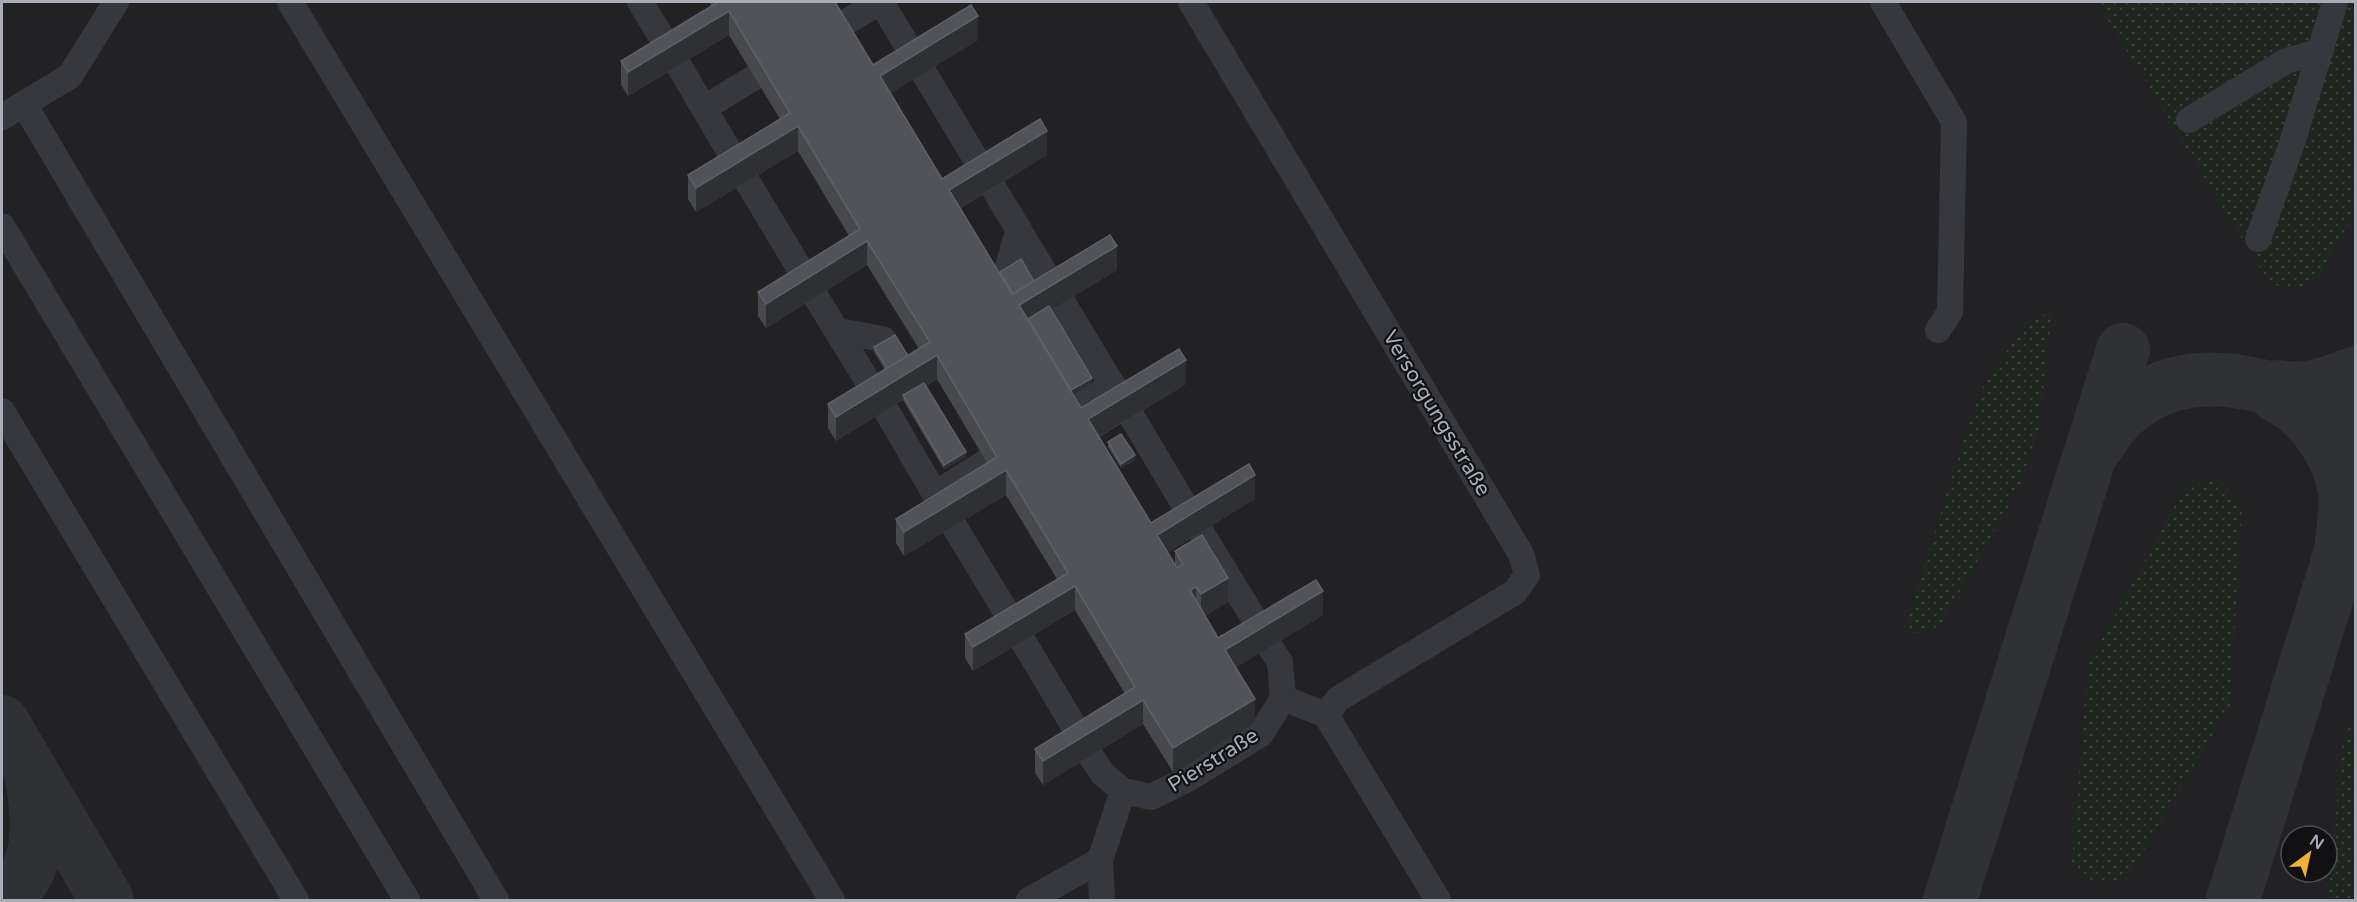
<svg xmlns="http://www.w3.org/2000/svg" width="2357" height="902" viewBox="0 0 2357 902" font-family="'Varela Round',sans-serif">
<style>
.built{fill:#222225;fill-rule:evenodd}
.grass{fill:url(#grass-dots)}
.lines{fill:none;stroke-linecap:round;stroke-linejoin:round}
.taxiway{stroke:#303135;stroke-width:54}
.minor{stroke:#37383d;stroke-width:26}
.wall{fill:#47494d}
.shaded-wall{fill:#2f3033}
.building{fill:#525359;stroke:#5f6168;stroke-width:1.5}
.labels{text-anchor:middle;stroke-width:4.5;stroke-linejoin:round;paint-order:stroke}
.street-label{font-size:21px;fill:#a8adb8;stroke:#111113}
</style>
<defs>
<pattern id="grass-dots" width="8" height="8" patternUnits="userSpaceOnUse" patternTransform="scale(1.5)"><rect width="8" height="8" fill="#1e261f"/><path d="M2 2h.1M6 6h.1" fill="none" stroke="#3c433d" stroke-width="1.8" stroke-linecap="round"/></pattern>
</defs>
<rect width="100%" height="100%" fill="#161618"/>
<path class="built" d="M 2,2 L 2355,2 L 2355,900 L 2,900 ZM 2291,836 L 2327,836 L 2327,872 L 2291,872 Z"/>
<g class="grass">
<path d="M 2097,2 L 2355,2 L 2355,214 L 2316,278 L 2301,288 L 2285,289 L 2268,281 Z"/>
<path d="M 2052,309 L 2039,427 L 2022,483 L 1941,624 C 1928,633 1918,634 1904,631 L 1971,417 L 1986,380 L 2012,344 L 2033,322 Z"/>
<path d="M 2218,478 L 2242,506 L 2230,705 L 2126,880 L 2095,883 L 2072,862 L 2088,664 L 2185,488 Z"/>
<path d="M 2355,717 L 2355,900 L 2328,900 L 2342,741 Z"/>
</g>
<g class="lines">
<g class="taxiway">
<path d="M 2278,387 C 2309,392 2327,384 2356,373"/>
<path d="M 2276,395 C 2311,413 2339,452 2345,492 C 2347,508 2343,527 2342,544"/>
<path d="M 2096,447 C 2104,435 2113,421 2125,411 C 2194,350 2281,392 2356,416"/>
<path d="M 2,722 L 107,900"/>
<path d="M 9,900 C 15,890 24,879 29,868 C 41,840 37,806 32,778"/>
<path d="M 1950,900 L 2123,350"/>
<path d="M 2233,900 L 2356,503"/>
</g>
<g class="minor">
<path d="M 290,2 L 832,900"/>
<path d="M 640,2 L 672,54"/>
<path d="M 881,2 L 917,62"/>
<path d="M 1191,2 L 1521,554 L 1527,575 L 1515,592 L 1338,699 L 1326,715 L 1283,698"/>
<path d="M 1883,2 L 1954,122 L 1950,312 L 1938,330"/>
<path d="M 836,28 L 880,2"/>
<path d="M 679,66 L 739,168"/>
<path d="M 924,73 L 986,176"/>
<path d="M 24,104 L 496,900"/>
<path d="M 704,108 L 755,77"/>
<path d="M 2,117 L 70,76 L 116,2"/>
<path d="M 2189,120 L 2286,61 L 2321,51"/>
<path d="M 747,181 L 809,284"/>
<path d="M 993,187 L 1056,292"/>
<path d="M 2,226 L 407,900"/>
<path d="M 2258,239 L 2292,143 L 2335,2"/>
<path d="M 1011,270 L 1008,266 L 1019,229"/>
<path d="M 816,297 L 878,398"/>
<path d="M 1063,303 L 1125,406"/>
<path d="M 838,331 L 883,339 L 886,344"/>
<path d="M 886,410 L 946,513"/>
<path d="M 2,411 L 296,900"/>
<path d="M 1069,412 L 1113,385"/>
<path d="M 1132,417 L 1194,521"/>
<path d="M 935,494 L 986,462"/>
<path d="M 954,526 L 1016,628"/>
<path d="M 1201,532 L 1264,635"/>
<path d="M 1023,641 L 1084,743"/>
<path d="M 1326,715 L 1438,900"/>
<path d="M 1091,756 L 1102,773 L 1123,791 L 1151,797 L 1188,779 L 1261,734 L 1283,698 L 1280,662 L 1270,647"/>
<path d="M 1029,900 L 1100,860"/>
<path d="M 1102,900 L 1100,860 L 1123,791"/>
</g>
</g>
<g class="wall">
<path d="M 709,2 L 835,2 L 873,65 L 978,40 L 890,93 L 942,179 L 1047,155 L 960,208 L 1000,274 L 1000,272 L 1034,281 L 1117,270 L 1051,310 L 1092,382 L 1072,394 L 1081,408 L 1186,384 L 1099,437 L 1151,523 L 1255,499 L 1168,552 L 1175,564 L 1175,551 L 1228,602 L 1205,616 L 1218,638 L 1323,615 L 1236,667 L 1255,723 L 1173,772 L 1143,724 L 1043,785 L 1035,773 L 1035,749 L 1125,694 L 1075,610 L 973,671 L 965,658 L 965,634 L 1057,579 L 1006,495 L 904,556 L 896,543 L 896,519 L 987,463 L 937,379 L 926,386 L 966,457 L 944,469 L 903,400 L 836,441 L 828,428 L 828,404 L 885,370 L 874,352 L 874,347 L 908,356 L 919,349 L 867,265 L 766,328 L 758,316 L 758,292 L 849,236 L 798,151 L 696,212 L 688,199 L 688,175 L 780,119 L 729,35 L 628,96 L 621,85 L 621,61 L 712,6 Z"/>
<path d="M 1108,442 L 1135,460 L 1121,468 L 1108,447 Z"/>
</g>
<g class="shaded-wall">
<path d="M 729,11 L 729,35 L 628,96 L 628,72 Z"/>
<path d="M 978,16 L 978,40 L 880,100 L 880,76 Z"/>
<path d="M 798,126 L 798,151 L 696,212 L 696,188 Z"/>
<path d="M 1047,131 L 1047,155 L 949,214 L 949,190 Z"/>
<path d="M 867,241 L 867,265 L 766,328 L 766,304 Z"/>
<path d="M 1117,246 L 1117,270 L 1028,324 L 1019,305 Z"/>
<path d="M 937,355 L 937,379 L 905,399 L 903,395 L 903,400 L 836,441 L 836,417 Z"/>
<path d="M 1186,360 L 1186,384 L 1088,443 L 1088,419 Z"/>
<path d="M 1092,378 L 1092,382 L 1071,395 L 1071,390 Z"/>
<path d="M 966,452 L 966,457 L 944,469 L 944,465 Z"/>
<path d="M 1135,455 L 1135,460 L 1121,468 L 1121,464 Z"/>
<path d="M 1006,470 L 1006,495 L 904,556 L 904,532 Z"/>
<path d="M 1255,475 L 1255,499 L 1157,559 L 1157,535 Z"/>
<path d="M 1228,578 L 1228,602 L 1201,619 L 1201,594 Z"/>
<path d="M 1075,586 L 1075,610 L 973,671 L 973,647 Z"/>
<path d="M 1196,587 L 1196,611 L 1190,590 Z"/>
<path d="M 1323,591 L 1323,615 L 1225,674 L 1225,650 Z"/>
<path d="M 1255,699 L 1255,723 L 1173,772 L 1173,748 Z"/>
<path d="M 1143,700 L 1143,724 L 1043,785 L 1043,761 Z"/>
</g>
<g class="building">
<path d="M 718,2 L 835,2 L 873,65 L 971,5 L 978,16 L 880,76 L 942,179 L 1040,119 L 1047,131 L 949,190 L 1012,294 L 1110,235 L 1117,246 L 1019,305 L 1081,408 L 1179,349 L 1186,360 L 1088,419 L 1151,523 L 1249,464 L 1255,475 L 1157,535 L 1177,568 L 1183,564 L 1175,551 L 1202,535 L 1228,578 L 1201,594 L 1196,587 L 1190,590 L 1218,638 L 1316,580 L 1323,591 L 1225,650 L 1255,699 L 1173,748 L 1143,700 L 1043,761 L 1035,749 L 1135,687 L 1075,586 L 973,647 L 965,634 L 1068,573 L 1006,470 L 904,532 L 896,519 L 997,457 L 937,355 L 836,417 L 828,404 L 930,342 L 867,241 L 766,304 L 758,292 L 860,229 L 798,126 L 696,188 L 688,175 L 790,113 L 729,11 L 628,72 L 621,61 Z"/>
<path d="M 1021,259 L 1034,281 L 1013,294 L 1000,272 Z"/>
<path d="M 1049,306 L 1092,378 L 1071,390 L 1028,319 Z"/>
<path d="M 895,335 L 908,356 L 887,368 L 874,347 Z"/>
<path d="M 924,383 L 966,452 L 944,465 L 903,395 Z"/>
<path d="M 1121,434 L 1135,455 L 1121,464 L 1108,442 Z"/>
</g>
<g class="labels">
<g class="street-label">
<text transform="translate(1437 413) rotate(59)" y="7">Versorgungsstraße</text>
<text transform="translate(1213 760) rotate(-32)" y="7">Pierstraße</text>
</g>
</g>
<rect width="2357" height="902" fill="none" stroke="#a8adb8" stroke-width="6"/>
<g transform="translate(2309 854) rotate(33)"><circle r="28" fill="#111113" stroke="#4d4f55" stroke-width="1.5"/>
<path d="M0-4.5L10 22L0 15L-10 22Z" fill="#f2b134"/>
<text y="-9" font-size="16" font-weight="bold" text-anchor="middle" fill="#a8adb8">N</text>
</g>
</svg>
